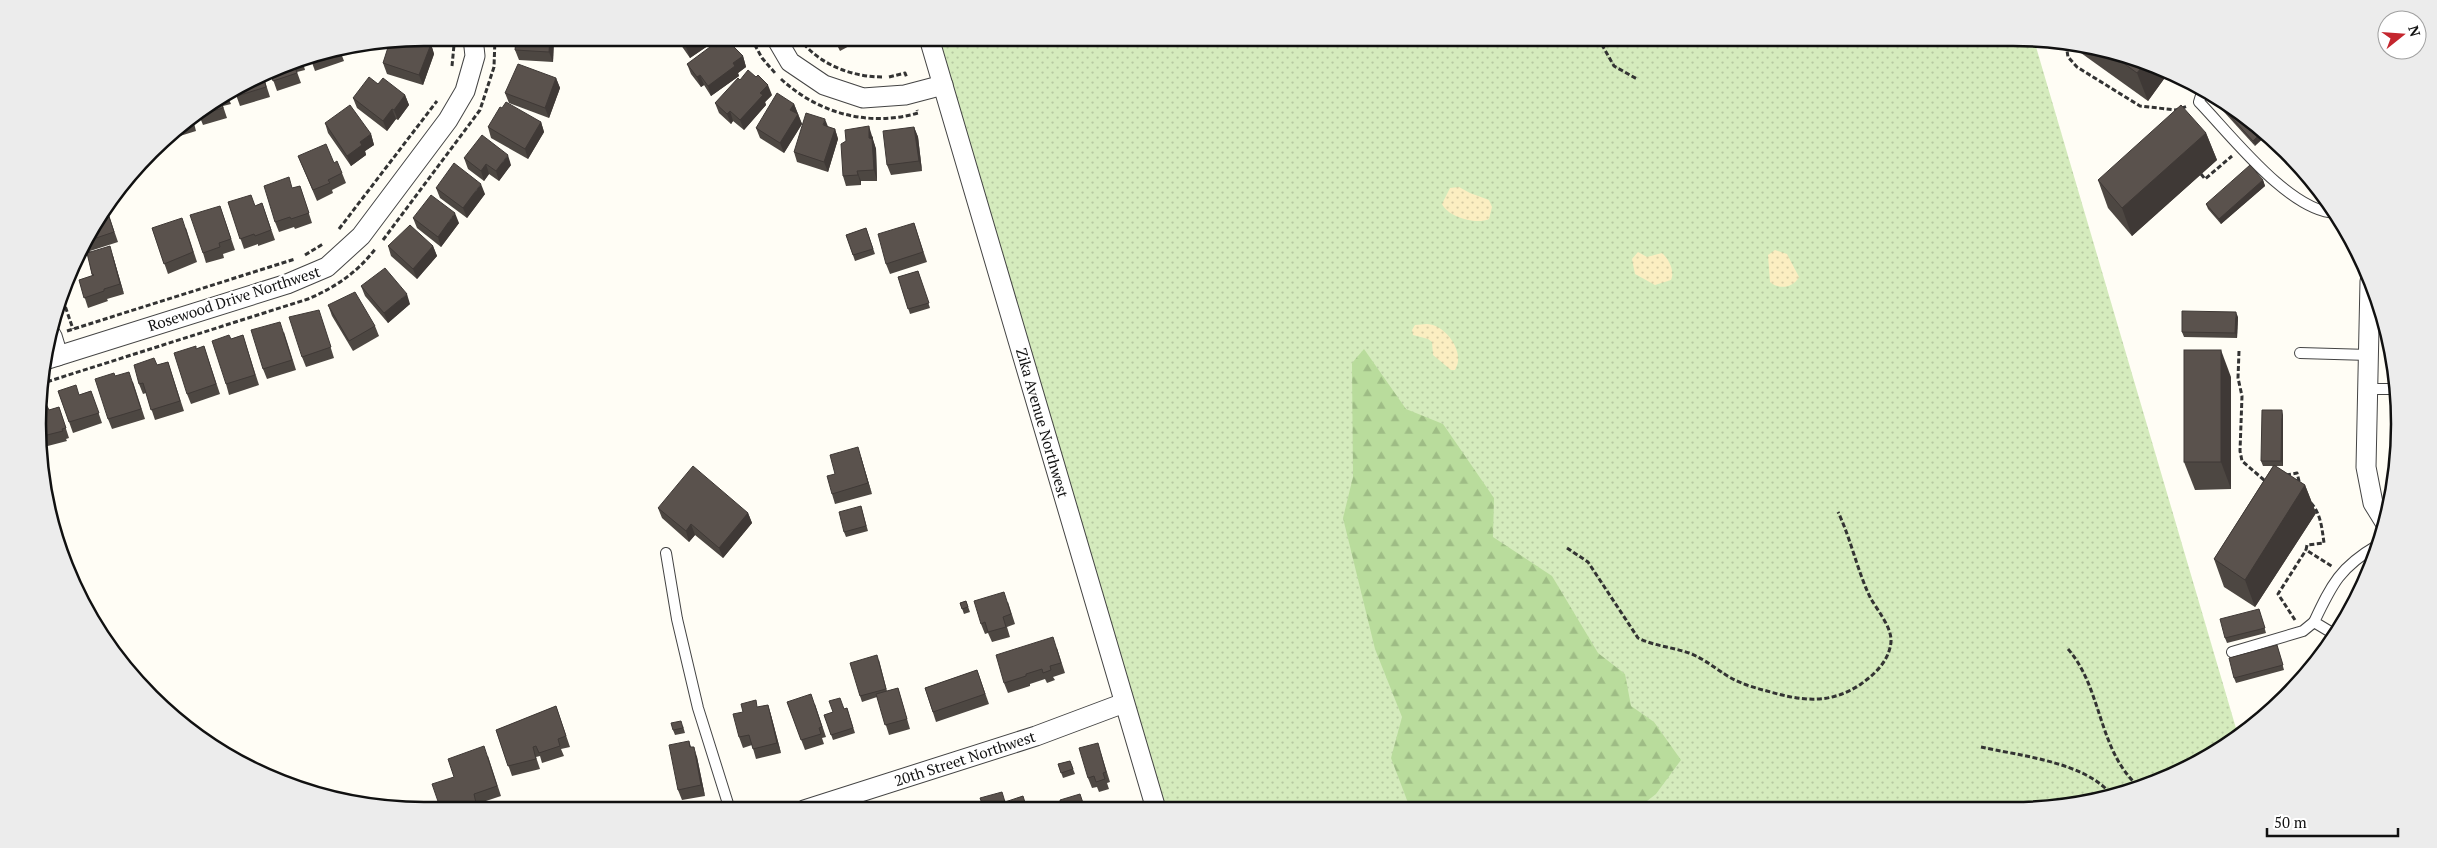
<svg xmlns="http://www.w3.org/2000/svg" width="2437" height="848" viewBox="0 0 2437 848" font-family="'PT Serif',serif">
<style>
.grass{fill:url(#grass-dots)}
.forest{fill:url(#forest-firs)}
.sand{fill:url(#sand-dots)}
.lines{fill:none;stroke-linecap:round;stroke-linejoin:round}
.lane-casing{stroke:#444;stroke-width:12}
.street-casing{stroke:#444;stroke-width:21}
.path{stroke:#333;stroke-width:3;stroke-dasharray:5 2.5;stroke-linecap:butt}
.lane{stroke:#fff;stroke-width:10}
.street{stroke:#fff;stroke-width:19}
.wall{fill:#4d4742}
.shaded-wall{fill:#3f3936}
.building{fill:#5a524d;stroke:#3f3936}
.labels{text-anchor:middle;stroke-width:5;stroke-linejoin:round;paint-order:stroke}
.street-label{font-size:15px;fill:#111;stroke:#fff}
.rim{fill:none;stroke:#111;stroke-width:2.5}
</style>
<defs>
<pattern id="grass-dots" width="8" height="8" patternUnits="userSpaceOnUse" patternTransform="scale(1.25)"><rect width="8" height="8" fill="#d5ebbd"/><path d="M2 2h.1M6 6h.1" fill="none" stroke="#b6c8a1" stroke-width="1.8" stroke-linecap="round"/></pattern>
<pattern id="forest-firs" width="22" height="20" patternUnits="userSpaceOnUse" patternTransform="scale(1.25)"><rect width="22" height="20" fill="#b9dc9c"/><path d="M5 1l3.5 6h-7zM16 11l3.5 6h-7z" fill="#9ebc85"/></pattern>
<pattern id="sand-dots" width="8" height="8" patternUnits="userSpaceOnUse" patternTransform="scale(1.25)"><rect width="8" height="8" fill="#fbeec1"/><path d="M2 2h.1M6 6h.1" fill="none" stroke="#d6cba5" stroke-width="1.8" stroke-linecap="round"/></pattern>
</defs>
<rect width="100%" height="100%" fill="#fffdf5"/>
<path class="grass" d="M 929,38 L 2013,38 L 2034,40 L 2238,735 L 2184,771 L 2064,807 L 1156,809 Z"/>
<path class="forest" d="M 1364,349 L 1406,409 L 1443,424 L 1494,498 L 1493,537 L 1552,576 L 1598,653 L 1625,674 L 1631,706 L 1654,722 L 1681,760 L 1656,794 L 1638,808 L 1410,808 L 1391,758 L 1402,717 L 1375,649 L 1343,518 L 1353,477 L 1352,363 Z"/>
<g class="sand">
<path d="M 1459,187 L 1470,193 L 1489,200 L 1492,207 L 1489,219 C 1476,225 1448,217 1442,204 L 1450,188 Z"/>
<path d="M 1775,250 L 1787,254 L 1799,277 C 1793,288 1779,290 1770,282 L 1768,255 Z"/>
<path d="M 1638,252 L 1647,257 L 1662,253 C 1669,259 1675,271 1671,280 L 1655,285 L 1635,274 L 1632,259 Z"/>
<path d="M 1427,324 C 1447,325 1466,354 1455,370 L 1451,370 L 1433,355 L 1432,342 L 1428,339 L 1413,335 L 1412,330 L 1415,325 Z"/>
</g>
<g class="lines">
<g class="lane-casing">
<g id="lane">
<path d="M 2203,89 L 2199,102 C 2231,135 2289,211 2335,213"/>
<path d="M 2300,353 L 2369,355"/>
<path d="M 2368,389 L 2397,389"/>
<path d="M 666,553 L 677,619 L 698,708 L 730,810"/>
<path d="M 2334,634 L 2314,622 C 2332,584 2340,567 2378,545"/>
<path d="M 2232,652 L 2303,631 L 2314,622"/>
</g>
</g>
<g class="street-casing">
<g id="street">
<path d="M 776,38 L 790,62 L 824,85 L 863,98 L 905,95 L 943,85"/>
<path d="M 929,38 L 1156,809"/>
<path d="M 2370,281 L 2366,467 L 2373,503 L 2386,524"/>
<path d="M 52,336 L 58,356"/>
<path d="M 45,360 L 287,284 L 327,267 L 361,236 L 448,120 L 465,91 L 475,56 L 473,38"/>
<path d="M 804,810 L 1036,736 L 1124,703"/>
</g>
</g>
<g class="path">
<path d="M 751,38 L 762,58 L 775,73"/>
<path d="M 799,38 C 818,64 851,77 883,77"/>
<path d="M 1598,38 L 1614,66 L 1637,79"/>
<path d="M 2066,44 L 2068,57 L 2077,67 L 2140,106 L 2176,110 L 2188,106"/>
<path d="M 452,66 L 454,45"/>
<path d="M 889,77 L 905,73 L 907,78"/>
<path d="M 781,79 C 819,114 869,127 918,113 L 917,110"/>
<path d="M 2201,174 L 2205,179 L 2232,156"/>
<path d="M 339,229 L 437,101"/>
<path d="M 383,240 L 480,110 L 494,67 L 495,38"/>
<path d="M 305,255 L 323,244"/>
<path d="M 63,300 L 73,329"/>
<path d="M 67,331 L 295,259"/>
<path d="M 2239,351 L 2238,378 L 2242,396 L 2240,451 L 2242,461 L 2264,480 L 2268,479"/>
<path d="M 40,384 L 308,299 C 336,287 358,272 376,248"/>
<path d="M 2286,475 L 2297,473 L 2300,485"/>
<path d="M 2311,503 C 2321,514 2322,529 2324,543 L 2307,545 L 2306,550 L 2333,567"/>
<path d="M 1567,548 L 1588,562 L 1638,638 C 1654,646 1672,647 1689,653 C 1705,659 1717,670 1731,678 C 1742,684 1755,688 1767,691 C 1801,701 1830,705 1861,684 C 1875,674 1889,661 1891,642 C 1892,627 1877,610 1870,597 C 1857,570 1851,539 1838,512"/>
<path d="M 2295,620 L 2278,594 L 2306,550"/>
<path d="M 2068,649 C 2102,688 2098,749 2137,785"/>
<path d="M 1981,747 C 2021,756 2083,762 2110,793"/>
</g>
<use href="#lane" class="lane"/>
<use href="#street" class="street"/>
</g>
<g class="wall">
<path d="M 516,38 L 554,38 L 553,62 L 519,60 L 515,50 Z"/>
<path d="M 676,38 L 716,38 L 714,38 L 715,41 L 690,58 Z"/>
<path d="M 826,38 L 864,38 L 840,51 L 834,39 L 829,42 Z"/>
<path d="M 402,43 L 431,44 L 434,54 L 423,85 L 387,74 L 383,63 Z"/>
<path d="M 2073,45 L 2113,51 L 2169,72 L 2148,101 L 2074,48 Z"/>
<path d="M 716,47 L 743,56 L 746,67 L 738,73 L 739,76 L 711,96 L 704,85 L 701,87 L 691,74 L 687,64 Z"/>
<path d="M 339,48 L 344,61 L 315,71 L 310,57 Z"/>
<path d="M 302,59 L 305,70 L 297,72 L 301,83 L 277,91 L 270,71 Z"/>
<path d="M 263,75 L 270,97 L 240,106 L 235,92 Z"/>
<path d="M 556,78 L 560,88 L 549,118 L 509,103 L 505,93 Z"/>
<path d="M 378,84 L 405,95 L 409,105 L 398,120 L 396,119 L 387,131 L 357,108 L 353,98 Z"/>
<path d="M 772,95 L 765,102 L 766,105 L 744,130 L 733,121 L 731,124 L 719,113 L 715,103 Z"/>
<path d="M 2212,96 L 2248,117 L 2255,146 L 2214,101 Z"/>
<path d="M 228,97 L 231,104 L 223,106 L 227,118 L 203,125 L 199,115 Z"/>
<path d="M 794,104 L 802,124 L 784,153 L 760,138 L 756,128 Z"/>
<path d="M 502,108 L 541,122 L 544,132 L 528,159 L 491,138 L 488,127 Z"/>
<path d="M 193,119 L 196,131 L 167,140 L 166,137 L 169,134 Z"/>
<path d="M 325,123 L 371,134 L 374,145 L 365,151 L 366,155 L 351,166 L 328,133 Z"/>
<path d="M 828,127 L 835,129 L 838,139 L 828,172 L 797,162 L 794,152 Z"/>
<path d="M 914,127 L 918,137 L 922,171 L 891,175 L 887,165 Z"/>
<path d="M 2206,133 L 2217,160 L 2132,236 L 2108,208 L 2098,180 Z"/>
<path d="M 873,136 L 873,140 L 876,149 L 877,181 L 861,181 L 861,185 L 846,186 L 843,176 Z"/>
<path d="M 298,156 L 334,163 L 342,173 L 346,183 L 332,190 L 333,193 L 317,201 Z"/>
<path d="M 464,158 L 511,165 L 499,181 L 489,174 L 484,181 L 468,169 Z"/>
<path d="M 2263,180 L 2265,186 L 2221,224 L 2208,209 L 2206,204 Z"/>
<path d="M 300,186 L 312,223 L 295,229 L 294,227 L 279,232 L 275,222 L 293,188 Z"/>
<path d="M 436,188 L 485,194 L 467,218 L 440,198 Z"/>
<path d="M 228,202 L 255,206 L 262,203 L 275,240 L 258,246 L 258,244 L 244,249 Z"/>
<path d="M 220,206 L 235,250 L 223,254 L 224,258 L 206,263 L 203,253 Z"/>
<path d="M 106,207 L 118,242 L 90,251 L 91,252 L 113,256 L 124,294 L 107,299 L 108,301 L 88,308 L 79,280 L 92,276 L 88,255 L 76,259 L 76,258 L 77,253 Z"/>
<path d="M 413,218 L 459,223 L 441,247 L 417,228 Z"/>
<path d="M 914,223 L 927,262 L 890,274 L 886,264 Z"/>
<path d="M 152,228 L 186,228 L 197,262 L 168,274 Z"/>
<path d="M 866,228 L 875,254 L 855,261 L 846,235 Z"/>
<path d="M 388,246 L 433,246 L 437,256 L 417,279 L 391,256 Z"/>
<path d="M 918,271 L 930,308 L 910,314 L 898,277 Z"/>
<path d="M 361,286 L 410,304 L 388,323 L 365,296 Z"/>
<path d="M 328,305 L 375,326 L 379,336 L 353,351 L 332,316 Z"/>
<path d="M 2238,317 L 2237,338 L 2184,337 L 2182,332 Z"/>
<path d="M 322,320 L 334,358 L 306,367 L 302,357 Z"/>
<path d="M 284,332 L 296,370 L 267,379 L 263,369 Z"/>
<path d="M 243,335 L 259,385 L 229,395 L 226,384 L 231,339 Z"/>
<path d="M 204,346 L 220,394 L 191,404 L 187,394 L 196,349 Z"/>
<path d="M 168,362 L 184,411 L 155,420 L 146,393 L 143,394 L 139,384 L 157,365 Z"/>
<path d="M 115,376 L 133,382 L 145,419 L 112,429 L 108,419 Z"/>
<path d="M 2231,377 L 2231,489 L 2195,490 L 2184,462 Z"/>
<path d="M 58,391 L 79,395 L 91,391 L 102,423 L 73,433 Z"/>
<path d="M 40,401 L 49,410 L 59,407 L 69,438 L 66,439 L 67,441 L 40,448 L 39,444 Z"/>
<path d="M 2283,415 L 2283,466 L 2275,466 L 2305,485 L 2316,513 L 2255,607 L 2224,587 L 2214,559 L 2273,466 L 2263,466 L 2261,461 Z"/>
<path d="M 861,457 L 872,494 L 835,504 L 832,494 L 835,474 Z"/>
<path d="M 861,506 L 868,531 L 846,537 L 844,532 Z"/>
<path d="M 658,508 L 748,513 L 752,523 L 723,558 L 695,535 L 689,542 L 662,518 Z"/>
<path d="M 966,601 L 970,612 L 964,614 L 960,603 Z"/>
<path d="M 1008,602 L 1015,624 L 1007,627 L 1010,637 L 992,642 L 988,633 L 985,634 L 981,624 Z"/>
<path d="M 2259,609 L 2266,633 L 2227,643 L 2225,638 Z"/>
<path d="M 2277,645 L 2284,670 L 2236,683 L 2234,678 Z"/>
<path d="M 1057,648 L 1065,673 L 1053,677 L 1055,680 L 1047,683 L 1045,679 L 1030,684 L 1030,686 L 1008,693 L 1004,683 Z"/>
<path d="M 879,660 L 887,691 L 898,688 L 910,729 L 889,735 L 877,697 L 862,702 L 860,696 Z"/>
<path d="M 977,670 L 989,704 L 936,722 L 925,688 Z"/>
<path d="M 787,702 L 815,704 L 826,737 L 822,738 L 824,744 L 805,750 Z"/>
<path d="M 768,705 L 771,715 L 781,753 L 756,759 L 752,745 L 743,748 L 739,737 L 758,707 Z"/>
<path d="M 556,706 L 570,747 L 561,749 L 564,756 L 542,763 L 540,756 L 536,757 L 540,769 L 512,776 L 496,730 Z"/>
<path d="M 847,708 L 855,733 L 833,740 L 824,715 Z"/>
<path d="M 683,726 L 685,733 L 675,735 L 673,730 Z"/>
<path d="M 689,741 L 691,747 L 697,757 L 705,796 L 682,800 L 678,790 Z"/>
<path d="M 1101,753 L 1110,782 L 1107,783 L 1109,789 L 1099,792 L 1097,787 L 1092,788 L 1088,778 Z"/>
<path d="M 488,756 L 501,796 L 477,804 L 479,810 L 441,810 L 454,777 Z"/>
<path d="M 1070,761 L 1075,774 L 1063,778 L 1058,764 Z"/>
</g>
<g class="shaded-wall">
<path d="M 550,38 L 554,38 L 553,62 L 549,52 Z"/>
<path d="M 701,38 L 716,38 L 714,38 L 715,41 L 690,58 L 686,47 Z"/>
<path d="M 431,44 L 434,54 L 423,85 L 419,75 Z"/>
<path d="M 743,56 L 746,67 L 738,73 L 739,76 L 711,96 L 708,86 L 733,63 Z"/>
<path d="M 2145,63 L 2169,72 L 2148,101 L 2137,73 Z"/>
<path d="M 700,75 L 704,85 L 701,87 L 697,77 Z"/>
<path d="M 556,78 L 560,88 L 549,118 L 545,108 Z"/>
<path d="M 768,85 L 772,95 L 765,102 L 766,105 L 744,130 L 740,120 L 760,93 Z"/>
<path d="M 405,95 L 409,105 L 398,120 L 394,110 Z"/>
<path d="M 794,104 L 798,114 L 790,110 Z"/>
<path d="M 392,109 L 396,119 L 387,131 L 383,121 Z"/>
<path d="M 730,111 L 733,121 L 731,124 L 727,114 Z"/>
<path d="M 798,114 L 802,124 L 784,153 L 780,143 Z"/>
<path d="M 825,119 L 829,129 L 823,125 Z"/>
<path d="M 541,122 L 544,132 L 528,159 L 525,149 Z"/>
<path d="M 869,126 L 876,149 L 877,181 L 874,170 L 869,138 Z"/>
<path d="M 914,127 L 918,137 L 922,171 L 919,161 Z"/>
<path d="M 835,129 L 838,139 L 828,172 L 824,162 Z"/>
<path d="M 2263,131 L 2267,135 L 2255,146 L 2253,141 Z"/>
<path d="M 2206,133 L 2217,160 L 2132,236 L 2122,208 Z"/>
<path d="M 371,134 L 374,145 L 365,151 L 366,155 L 351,166 L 347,156 L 360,142 Z"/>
<path d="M 508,155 L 511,165 L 499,181 L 496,171 Z"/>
<path d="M 486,164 L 489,174 L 484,181 L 481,171 Z"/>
<path d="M 857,171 L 861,181 L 861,185 L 858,175 Z"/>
<path d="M 2263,180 L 2265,186 L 2221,224 L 2219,219 Z"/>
<path d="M 481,184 L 485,194 L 467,218 L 463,208 Z"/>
<path d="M 455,213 L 459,223 L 441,247 L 438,237 Z"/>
<path d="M 110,246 L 113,256 L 124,294 L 120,284 Z"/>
<path d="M 433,246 L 437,256 L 417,279 L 413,269 Z"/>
<path d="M 407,294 L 410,304 L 388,323 L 384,313 Z"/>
<path d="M 2236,312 L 2238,317 L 2237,338 L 2235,333 Z"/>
<path d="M 2221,350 L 2231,377 L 2231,489 L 2221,462 Z"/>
<path d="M 2282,410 L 2283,415 L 2283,466 L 2281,461 Z"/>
<path d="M 858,447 L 861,457 L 872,494 L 868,483 Z"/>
<path d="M 2305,485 L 2316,513 L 2255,607 L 2245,580 Z"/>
<path d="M 748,513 L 752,523 L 723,558 L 719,548 Z"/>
<path d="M 691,524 L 695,535 L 689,542 L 686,531 Z"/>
<path d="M 768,705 L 771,715 L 781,753 L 777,743 Z"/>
<path d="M 694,747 L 697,757 L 705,796 L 701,785 Z"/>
</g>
<g class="building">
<path d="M 414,38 L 431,44 L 419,75 L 383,63 L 390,41 L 393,41 L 402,43 L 403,40 Z"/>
<path d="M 516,38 L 550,38 L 549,52 L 515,50 Z"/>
<path d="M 679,38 L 701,38 L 686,47 Z"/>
<path d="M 834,38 L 842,38 L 836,41 Z"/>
<path d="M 726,39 L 743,56 L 733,63 L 735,66 L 708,86 L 700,75 L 697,77 L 687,64 L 714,44 L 716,47 Z"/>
<path d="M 339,48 L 340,51 L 311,60 L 310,57 Z"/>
<path d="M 2104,49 L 2113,51 L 2145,63 L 2137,73 Z"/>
<path d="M 301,59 L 293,62 L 297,73 L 273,81 L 270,71 L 276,67 Z"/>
<path d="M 518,64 L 556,78 L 545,108 L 505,93 Z"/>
<path d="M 748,70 L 756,77 L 758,75 L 768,85 L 760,93 L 763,95 L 740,120 L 730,111 L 727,114 L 715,103 L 738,78 L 740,80 Z"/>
<path d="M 263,75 L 266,87 L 237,96 L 235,92 Z"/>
<path d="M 369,77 L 378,84 L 383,78 L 405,95 L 394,110 L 392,109 L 383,121 L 353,98 Z"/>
<path d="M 777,93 L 794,104 L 790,110 L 798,114 L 780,143 L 756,128 Z"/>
<path d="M 2213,95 L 2248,117 L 2263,131 L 2253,141 L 2212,96 Z"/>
<path d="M 221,101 L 223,108 L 199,115 Z"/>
<path d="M 506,102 L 541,122 L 525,149 L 488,127 L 500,107 L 502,108 Z"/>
<path d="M 350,105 L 371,134 L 360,142 L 362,145 L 347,156 L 325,123 Z"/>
<path d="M 2181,105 L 2206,133 L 2122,208 L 2098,180 Z"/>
<path d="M 806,113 L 825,119 L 823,125 L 835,129 L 824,162 L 794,152 Z"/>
<path d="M 869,126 L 869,138 L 872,139 L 874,170 L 857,171 L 858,175 L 843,176 L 841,144 L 846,141 L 845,130 Z"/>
<path d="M 914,127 L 919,161 L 887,165 L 883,131 Z"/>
<path d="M 482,135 L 508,155 L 496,171 L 486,164 L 481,171 L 464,158 Z"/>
<path d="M 326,144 L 334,163 L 337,161 L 342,173 L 328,180 L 330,183 L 313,190 L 298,156 Z"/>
<path d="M 454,163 L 481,184 L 463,208 L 436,188 Z"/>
<path d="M 2250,165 L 2263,180 L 2219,219 L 2206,204 Z"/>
<path d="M 289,177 L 292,188 L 300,186 L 309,213 L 291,219 L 290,217 L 275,222 L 264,186 Z"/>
<path d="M 251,195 L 255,206 L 262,203 L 271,230 L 255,236 L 254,234 L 240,239 L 228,202 Z"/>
<path d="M 431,195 L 455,213 L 438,237 L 413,218 Z"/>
<path d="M 220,206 L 231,239 L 219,243 L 220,247 L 203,253 L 190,215 Z"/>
<path d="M 106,207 L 114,232 L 87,241 L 88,244 L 82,246 Z"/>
<path d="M 182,218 L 193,252 L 164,264 L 152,228 Z"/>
<path d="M 914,223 L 923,252 L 886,264 L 878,234 Z"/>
<path d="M 410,225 L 433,246 L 413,269 L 388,246 Z"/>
<path d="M 866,228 L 873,249 L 853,255 L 846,235 Z"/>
<path d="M 110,246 L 120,284 L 104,289 L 104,291 L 84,298 L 79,280 L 94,275 L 92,274 L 87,253 Z"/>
<path d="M 385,268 L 407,294 L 384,313 L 361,286 Z"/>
<path d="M 918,271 L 929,303 L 908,309 L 898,277 Z"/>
<path d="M 355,292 L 375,326 L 349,341 L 328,305 Z"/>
<path d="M 319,310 L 331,347 L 302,357 L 289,317 Z"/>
<path d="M 2182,311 L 2236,312 L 2235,333 L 2182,332 Z"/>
<path d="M 280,322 L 292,360 L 263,369 L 251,330 Z"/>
<path d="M 229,335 L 231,339 L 243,335 L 255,375 L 226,384 L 212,341 Z"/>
<path d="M 196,346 L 196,349 L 204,346 L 216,384 L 187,394 L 174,353 Z"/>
<rect x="2184" y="350" width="37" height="112"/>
<path d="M 154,358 L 157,365 L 168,362 L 180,401 L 151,410 L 143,383 L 139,384 L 134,365 Z"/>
<path d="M 129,372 L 141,409 L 108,419 L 95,379 L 114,373 L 115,376 Z"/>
<path d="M 76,385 L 79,395 L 91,391 L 99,413 L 69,422 L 58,391 Z"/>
<path d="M 44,400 L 49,410 L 59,407 L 66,428 L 62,429 L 63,431 L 39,437 L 40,401 Z"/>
<path d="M 2262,410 L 2282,410 L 2281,461 L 2261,461 Z"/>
<path d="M 858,447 L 868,483 L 832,494 L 827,476 L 835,474 L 830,455 Z"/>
<path d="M 2274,465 L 2305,485 L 2245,580 L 2214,559 Z"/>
<path d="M 693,466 L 748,513 L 719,548 L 691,524 L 686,531 L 658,508 Z"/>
<path d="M 861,506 L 866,526 L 844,532 L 839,512 Z"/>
<path d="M 1004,592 L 1011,614 L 1003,617 L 1006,627 L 988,632 L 985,622 L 981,624 L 974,601 Z"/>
<path d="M 966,601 L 968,607 L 962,609 L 960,603 Z"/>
<path d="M 2259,609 L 2265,628 L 2225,638 L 2220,619 Z"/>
<path d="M 1053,637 L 1061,663 L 1050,666 L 1051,670 L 1043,673 L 1042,669 L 1026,674 L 1026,676 L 1004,683 L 996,655 Z"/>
<path d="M 2277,645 L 2283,665 L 2234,678 L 2229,658 Z"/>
<path d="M 877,655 L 886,689 L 860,696 L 850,663 Z"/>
<path d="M 977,670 L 985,694 L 933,712 L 925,688 Z"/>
<path d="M 898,688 L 907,719 L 885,725 L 876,694 Z"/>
<path d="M 811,694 L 822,727 L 819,728 L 821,734 L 801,740 L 787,702 Z"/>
<path d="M 840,698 L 844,709 L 847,708 L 853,728 L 831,735 L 824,715 L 833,712 L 829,701 Z"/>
<path d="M 756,700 L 757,707 L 768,705 L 777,743 L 753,749 L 749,735 L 739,737 L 733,714 L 743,712 L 741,704 Z"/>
<path d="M 556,706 L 566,736 L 558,739 L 560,746 L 539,753 L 536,746 L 533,747 L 536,759 L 508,766 L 496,730 Z"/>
<path d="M 681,721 L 683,728 L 673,730 L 671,723 Z"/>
<path d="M 689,741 L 690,747 L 694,747 L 701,785 L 678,790 L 669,745 Z"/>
<path d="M 1098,743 L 1106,772 L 1103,773 L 1105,779 L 1096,782 L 1094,776 L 1088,778 L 1079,748 Z"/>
<path d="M 484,746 L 497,786 L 474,794 L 476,803 L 448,810 L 441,810 L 432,784 L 454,777 L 448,759 Z"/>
<path d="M 1070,761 L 1073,769 L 1061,773 L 1058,764 Z"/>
<path d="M 1002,792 L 1005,802 L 1023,796 L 1027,809 L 984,809 L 980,798 Z"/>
<path d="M 1080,794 L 1085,809 L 1062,809 L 1060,800 Z"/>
</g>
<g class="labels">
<g class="street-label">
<text transform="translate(234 299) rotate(-18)" y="5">Rosewood Drive Northwest</text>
<text transform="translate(1042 423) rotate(74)" y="5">Zika Avenue Northwest</text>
<text transform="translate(965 759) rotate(-18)" y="5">20th Street Northwest</text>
</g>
</g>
<path d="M0 0H2437V848H0ZM424 46H2013A378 378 0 0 1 2391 424V424A378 378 0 0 1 2013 802H424A378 378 0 0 1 46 424V424A378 378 0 0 1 424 46Z" fill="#ececec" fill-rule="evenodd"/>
<path class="rim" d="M424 46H2013A378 378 0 0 1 2391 424V424A378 378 0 0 1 2013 802H424A378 378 0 0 1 46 424V424A378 378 0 0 1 424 46Z"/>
<g transform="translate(2402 35) rotate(73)"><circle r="24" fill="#ffffff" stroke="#a0a0a0"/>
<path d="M0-4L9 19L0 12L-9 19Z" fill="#c4262e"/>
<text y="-8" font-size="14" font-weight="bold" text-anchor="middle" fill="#111111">N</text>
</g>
<path d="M2267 828v8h131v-8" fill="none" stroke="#111111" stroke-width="2.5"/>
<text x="2274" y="828" font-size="15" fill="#111111" stroke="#ffffff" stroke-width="4" paint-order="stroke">50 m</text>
</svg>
